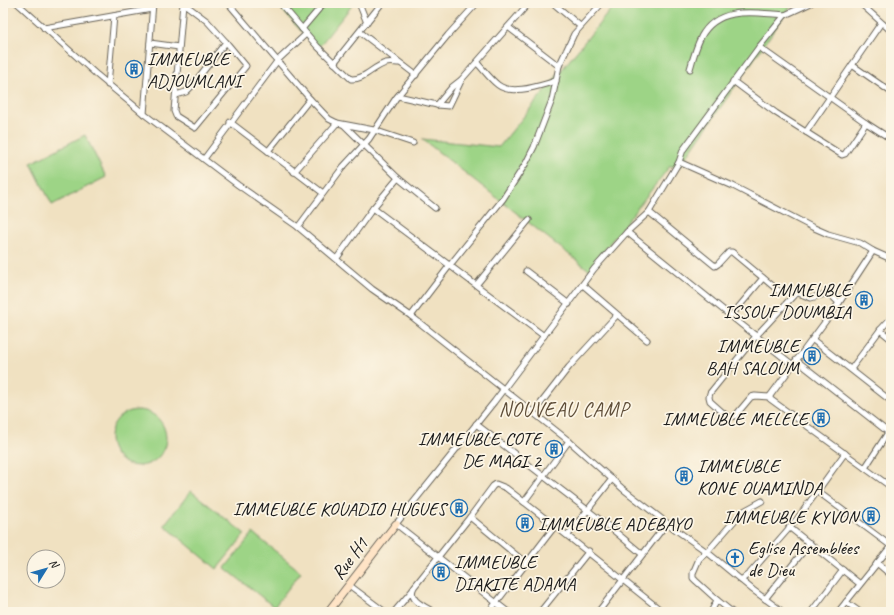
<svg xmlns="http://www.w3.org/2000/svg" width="894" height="615" viewBox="0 0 894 615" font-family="Caveat,sans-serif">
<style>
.green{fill:#9dd486;stroke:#5c7851}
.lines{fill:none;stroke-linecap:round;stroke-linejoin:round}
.street-casing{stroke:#666156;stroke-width:7}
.secondary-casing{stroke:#666156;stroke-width:9}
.street{stroke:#fff;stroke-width:5}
.secondary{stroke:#ffe4c6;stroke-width:7}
.labels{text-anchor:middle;stroke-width:3.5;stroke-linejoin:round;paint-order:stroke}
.poi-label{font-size:19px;fill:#1c1c1c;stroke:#fcf5e5;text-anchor:end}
.street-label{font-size:19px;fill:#1c1c1c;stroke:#fcf5e5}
.neighbourhood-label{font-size:20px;letter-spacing:1px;fill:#5e4d38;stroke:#fcf5e5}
</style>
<rect width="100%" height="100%" fill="#fcf5e5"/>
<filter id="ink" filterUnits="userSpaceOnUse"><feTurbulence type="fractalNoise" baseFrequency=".025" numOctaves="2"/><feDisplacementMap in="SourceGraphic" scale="8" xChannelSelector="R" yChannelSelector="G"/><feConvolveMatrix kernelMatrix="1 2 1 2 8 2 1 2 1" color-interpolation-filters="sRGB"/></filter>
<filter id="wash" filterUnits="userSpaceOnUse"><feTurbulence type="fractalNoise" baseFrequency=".012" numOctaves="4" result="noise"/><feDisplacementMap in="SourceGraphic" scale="16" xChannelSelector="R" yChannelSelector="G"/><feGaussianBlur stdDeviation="0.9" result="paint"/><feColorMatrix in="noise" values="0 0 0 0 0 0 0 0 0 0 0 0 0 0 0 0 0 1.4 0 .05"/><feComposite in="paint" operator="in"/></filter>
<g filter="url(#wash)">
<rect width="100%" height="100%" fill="#f0e1c1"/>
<g class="green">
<path d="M 276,3 L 354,3 L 317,49 Z"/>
<path d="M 616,3 L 793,3 L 679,167 L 670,166 L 589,270 L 422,139 L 499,147 Z"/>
<path d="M 85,135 L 106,177 L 52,205 L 31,163 Z"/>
<circle cx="138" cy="438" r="28"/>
<path d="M 191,491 L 245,534 L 217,569 L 164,525 Z"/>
<path d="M 253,533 L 301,572 L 274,607 L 225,568 Z"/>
</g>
</g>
<g filter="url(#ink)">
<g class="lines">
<g class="street-casing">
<g id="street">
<path d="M 17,3 L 97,75 L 144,114 L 238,185 L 298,227 L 372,289 L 411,316 L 569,441"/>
<path d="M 183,3 L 207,21 L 226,42 L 246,66 L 195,128 L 176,116 L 174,111 L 183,3"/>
<path d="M 228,3 L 310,99 L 329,119 L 337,123 L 374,130 L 413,143"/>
<path d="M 280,3 L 317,46 L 351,79 C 364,80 374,66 386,63 C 390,62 395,63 399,63"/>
<path d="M 359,3 L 367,23"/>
<path d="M 553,3 L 580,26"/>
<path d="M 860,3 L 891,31"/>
<path d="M 508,27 L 559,66"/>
<path d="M 44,28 L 152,9"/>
<path d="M 302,29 L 324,3"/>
<path d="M 360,32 L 416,75"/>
<path d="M 150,43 L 179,47"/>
<path d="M 759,47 L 866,123 L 891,139"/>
<path d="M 334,63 L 382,3"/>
<path d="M 477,63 C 484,70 490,79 498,85 C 512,96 541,85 556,81"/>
<path d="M 852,65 L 891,92"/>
<path d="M 690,69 C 693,58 696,47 701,37 C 718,5 756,13 785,15"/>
<path d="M 733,81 L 776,113 L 842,155 L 845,154 L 866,123"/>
<path d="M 108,85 L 114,16"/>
<path d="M 176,95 L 186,92 L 191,87 L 226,42"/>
<path d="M 398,96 L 437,105 L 449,106 L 462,79 L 529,3"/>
<path d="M 437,105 L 452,87 L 461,80"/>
<path d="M 144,114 L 153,3"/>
<path d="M 230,122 L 323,193"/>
<path d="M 344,125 L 398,178 L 435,208"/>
<path d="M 806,132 L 881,23"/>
<path d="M 268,151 L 310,99"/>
<path d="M 204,159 L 278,60 L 306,34"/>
<path d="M 679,162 L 733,186 L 812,227 L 828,234 L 860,243 L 873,251 L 891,259"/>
<path d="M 294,172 L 337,123"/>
<path d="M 373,208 L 544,336"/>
<path d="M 649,212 L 715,266 L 718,264 L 729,252 L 732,252 L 780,292"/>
<path d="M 298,227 L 343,167 L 369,139 L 396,98 L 448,35 L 477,3"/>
<path d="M 627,232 L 742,325 L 793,365 L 839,303 L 873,251"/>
<path d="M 337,258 L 373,208 L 398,178"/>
<path d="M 526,271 L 569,304"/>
<path d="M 477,284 L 529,220"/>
<path d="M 583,285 L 647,340"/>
<path d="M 411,316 L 450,265 L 503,199 L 526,163 L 534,147 L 552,100 L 559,66 L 574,34 L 602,3"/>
<path d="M 731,316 L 763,278"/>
<path d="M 880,330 L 891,339"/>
<path d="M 813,340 L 891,401"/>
<path d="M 796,360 L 888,432"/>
<path d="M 793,365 L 770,396 L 770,399 L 891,487"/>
<path d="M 851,369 L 880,330 L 891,318"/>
<path d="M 770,397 L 755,396 L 751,397 L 735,416 L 732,417 L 728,417 L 710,401 L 709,397 L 710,393 L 756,336 L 794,295 L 798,293 L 811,298 L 825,294 L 832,296 L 839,303"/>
<path d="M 534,412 L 569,367 L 617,315"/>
<path d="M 476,424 L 612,529 L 642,554"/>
<path d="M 865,468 L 891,428"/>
<path d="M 817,491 L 891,546"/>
<path d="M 524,502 L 569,441 L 623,489 L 676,530 L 707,552 L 753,590 L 783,612"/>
<path d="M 470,517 L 527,564"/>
<path d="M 789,527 L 860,584"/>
<path d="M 568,535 L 612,479"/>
<path d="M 877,563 L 891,575"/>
<path d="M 741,580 L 750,573 L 798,518 L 845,453"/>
<path d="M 349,585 L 385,612"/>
<path d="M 765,599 L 810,543"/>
<path d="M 717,600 L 732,612"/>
<path d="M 846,602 L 860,612"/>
<path d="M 394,612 L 411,592"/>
<path d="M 434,612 C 424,606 407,600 414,587 L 470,517 L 493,486 L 496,484 L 506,488 L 555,526 L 663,612"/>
<path d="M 489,612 L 555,526"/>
<path d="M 508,612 L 396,524 L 494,402 L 594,269 L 627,232 L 649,212 L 679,162 L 683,150 L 759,47 L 785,15 L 811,3"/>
<path d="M 540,612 L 589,551"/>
<path d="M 598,612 L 667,523"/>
<path d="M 711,612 L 717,600 L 696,581 L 693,578 L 693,573 L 699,559 L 707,552 L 742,512 L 762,501"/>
<path d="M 811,612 L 843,570"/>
<path d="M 838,612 L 891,546"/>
</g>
</g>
<g class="secondary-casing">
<path id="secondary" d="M 328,612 L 396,524"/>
</g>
<use href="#street" class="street"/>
<use href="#secondary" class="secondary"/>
</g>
</g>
<defs>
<g id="building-ring" transform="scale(0.9)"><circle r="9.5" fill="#fcf5e5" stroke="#1f6fb2" stroke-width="1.5"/><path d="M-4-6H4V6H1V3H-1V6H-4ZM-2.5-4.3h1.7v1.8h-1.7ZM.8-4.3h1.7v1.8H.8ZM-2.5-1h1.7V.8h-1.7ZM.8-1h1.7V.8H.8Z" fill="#1f6fb2"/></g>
<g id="church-ring" transform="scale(0.9)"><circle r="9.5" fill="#fcf5e5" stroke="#1f6fb2" stroke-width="1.5"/><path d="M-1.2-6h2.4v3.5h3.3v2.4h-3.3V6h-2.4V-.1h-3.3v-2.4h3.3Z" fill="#1f6fb2"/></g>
</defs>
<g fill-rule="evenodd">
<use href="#building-ring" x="134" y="69"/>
<use href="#building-ring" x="864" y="300"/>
<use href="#building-ring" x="812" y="356"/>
<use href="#building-ring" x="821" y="418"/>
<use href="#building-ring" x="554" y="449"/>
<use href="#building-ring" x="684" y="476"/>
<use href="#building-ring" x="459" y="508"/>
<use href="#building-ring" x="871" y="516"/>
<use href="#building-ring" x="525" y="523"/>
<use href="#church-ring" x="735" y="558"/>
<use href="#building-ring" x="441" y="572"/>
</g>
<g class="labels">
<g class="poi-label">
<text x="147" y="65" text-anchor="start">IMMEUBLE<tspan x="147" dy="22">ADJOUMLANI</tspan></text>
<text x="851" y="296">IMMEUBLE<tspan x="851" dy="22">ISSOUF DOUMBIA</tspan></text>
<text x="799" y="352">IMMEUBLE<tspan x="799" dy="22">BAH SALOUM</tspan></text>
<text x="808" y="425">IMMEUBLE MELELE</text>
<text x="541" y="445">IMMEUBLE COTE<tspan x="541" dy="22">DE MAGI 2</tspan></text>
<text x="697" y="472" text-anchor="start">IMMEUBLE<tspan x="697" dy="22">KONE OUAMINDA</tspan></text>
<text x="446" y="515">IMMEUBLE KOUADIO HUGUES</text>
<text x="858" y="523">IMMEUBLE KYVON</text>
<text x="538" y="530" text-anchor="start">IMMEUBLE ADEBAYO</text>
<text x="748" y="554" text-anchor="start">Eglise Assemblées<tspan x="748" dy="22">de Dieu</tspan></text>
<text x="454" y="568" text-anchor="start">IMMEUBLE<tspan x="454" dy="22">DIAKITE ADAMA</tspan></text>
</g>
<g class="street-label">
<text transform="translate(349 558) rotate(-53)" y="7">Rue H1</text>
</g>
<g class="neighbourhood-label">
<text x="564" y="416">NOUVEAU CAMP</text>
</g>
</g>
<rect width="894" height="615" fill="none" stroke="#fcf5e5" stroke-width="16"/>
<g transform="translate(46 569) rotate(53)"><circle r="19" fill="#fcf5e5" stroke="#a29e95"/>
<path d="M0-3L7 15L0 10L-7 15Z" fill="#1f6fb2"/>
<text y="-6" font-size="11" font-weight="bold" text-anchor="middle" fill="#1c1c1c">N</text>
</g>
</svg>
